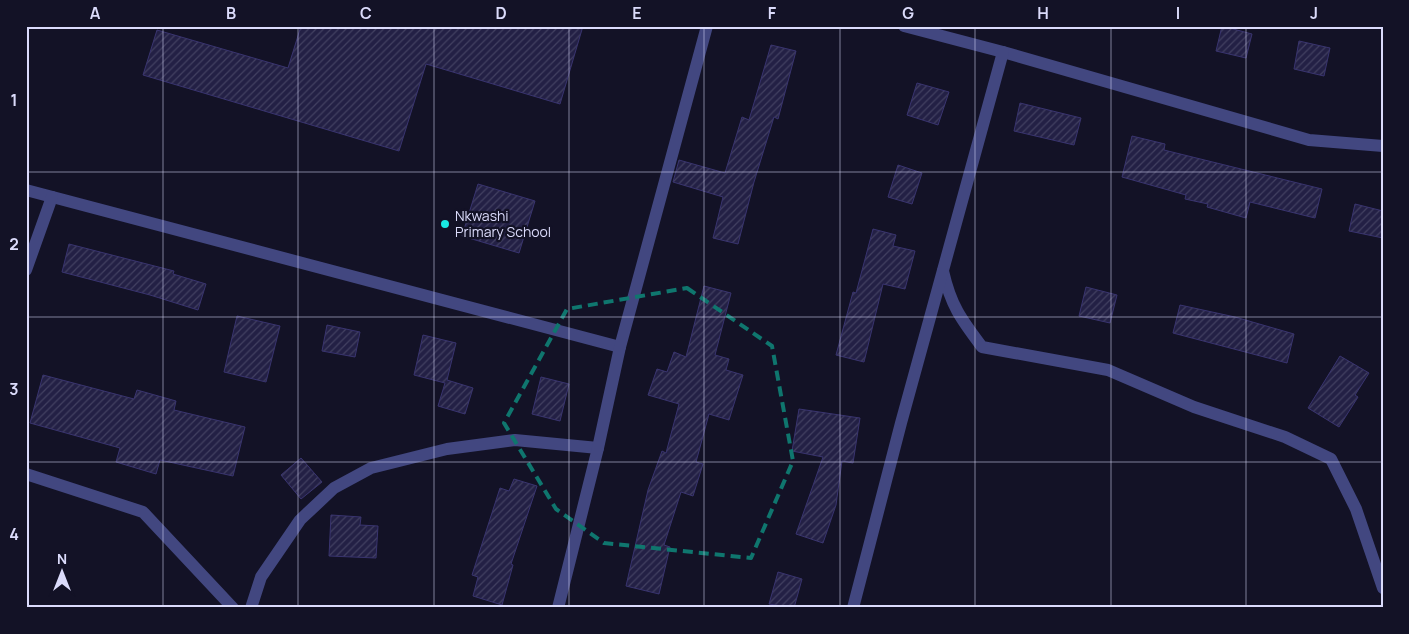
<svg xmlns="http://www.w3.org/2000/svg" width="1409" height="634" viewBox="0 0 1409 634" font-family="Manrope,sans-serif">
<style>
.building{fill:url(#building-hatch);stroke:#39346f}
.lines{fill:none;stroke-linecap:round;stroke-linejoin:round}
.minor{stroke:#424780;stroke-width:12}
.marked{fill:none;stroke:#0f766e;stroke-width:4;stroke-dasharray:10 6;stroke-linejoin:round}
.grid{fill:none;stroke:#dbdbfb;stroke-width:1;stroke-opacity:0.55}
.poi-dot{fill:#19e9e3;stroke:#131226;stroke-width:2}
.labels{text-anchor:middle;stroke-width:4.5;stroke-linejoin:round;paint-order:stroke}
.poi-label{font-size:14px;fill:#dbdbfb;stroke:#131226;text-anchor:start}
.neatline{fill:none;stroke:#dbdbfb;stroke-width:2}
.grid-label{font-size:16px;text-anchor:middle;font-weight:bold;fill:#dbdbfb}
</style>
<defs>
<pattern id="building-hatch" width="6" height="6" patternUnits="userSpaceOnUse" patternTransform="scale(1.25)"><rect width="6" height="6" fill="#232045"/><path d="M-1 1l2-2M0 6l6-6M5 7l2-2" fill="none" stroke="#424061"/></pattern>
</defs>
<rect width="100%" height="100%" fill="#131226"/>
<g class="building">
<path d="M 301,26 L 583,26 L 560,104 L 426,64 L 399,151 L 143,75 L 157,30 L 288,68 Z"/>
<path d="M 1222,26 L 1252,34 L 1246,58 L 1216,51 Z"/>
<path d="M 1299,41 L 1330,48 L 1324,76 L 1294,69 Z"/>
<path d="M 771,45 L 796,51 L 778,119 L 774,117 L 754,182 L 738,244 L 713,238 L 723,197 L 673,182 L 679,160 L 725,173 L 742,117 L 749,120 Z"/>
<path d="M 917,83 L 949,92 L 938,125 L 907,115 Z"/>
<path d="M 1020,103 L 1081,118 L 1074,145 L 1014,131 Z"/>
<path d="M 1132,136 L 1165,144 L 1164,150 L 1322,189 L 1315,218 L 1250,202 L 1246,218 L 1207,207 L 1208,204 L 1185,199 L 1186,195 L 1122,177 Z"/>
<path d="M 898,165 L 922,173 L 912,204 L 888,197 Z"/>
<path d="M 478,184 L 535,201 L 519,253 L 462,236 Z"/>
<path d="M 1355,204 L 1383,211 L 1383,238 L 1349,231 Z"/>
<path d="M 873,229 L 896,235 L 893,246 L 915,251 L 905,289 L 883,284 L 864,362 L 836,355 L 853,292 L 856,293 Z"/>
<path d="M 69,244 L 174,271 L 173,274 L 206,284 L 198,310 L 150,295 L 62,272 Z"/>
<path d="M 704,286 L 731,293 L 715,355 L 729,359 L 726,370 L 743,375 L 729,420 L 709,414 L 696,462 L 703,464 L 693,496 L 681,492 L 664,545 L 670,547 L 659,594 L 626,586 L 648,490 L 662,451 L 666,453 L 679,404 L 648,395 L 657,369 L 667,372 L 674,352 L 686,357 Z"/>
<path d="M 1086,287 L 1117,295 L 1110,323 L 1079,316 Z"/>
<path d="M 1180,305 L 1235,317 L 1294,334 L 1287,363 L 1173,333 Z"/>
<path d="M 237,316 L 280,326 L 266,382 L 224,372 Z"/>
<path d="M 327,325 L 360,332 L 355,357 L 322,351 Z"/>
<path d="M 423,335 L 456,343 L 447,380 L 473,388 L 465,414 L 438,406 L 445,383 L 414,375 Z"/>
<path d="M 1340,356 L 1369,373 L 1355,395 L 1358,397 L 1339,427 L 1308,408 Z"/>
<path d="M 43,375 L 134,399 L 137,390 L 176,401 L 174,410 L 245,427 L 233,476 L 160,460 L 156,474 L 116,462 L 120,448 L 30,423 Z"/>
<path d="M 541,377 L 569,384 L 560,421 L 532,414 Z"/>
<path d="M 799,409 L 860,418 L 853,463 L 842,461 L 836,505 L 823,543 L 796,534 L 823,457 L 792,451 Z"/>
<path d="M 301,458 L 322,482 L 301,499 L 281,475 Z"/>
<path d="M 514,479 L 537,486 L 511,564 L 513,565 L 502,605 L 473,596 L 478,577 L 472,575 L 500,488 L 509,491 Z"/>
<path d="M 331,515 L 361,517 L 360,525 L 378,526 L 376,558 L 329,556 Z"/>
<path d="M 778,572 L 802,579 L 794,608 L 769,604 Z"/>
</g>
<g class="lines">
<g class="minor">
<path d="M 904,26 L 1003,52 L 1309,140 L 1383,146"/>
<path d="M 26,190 L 620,347"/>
<path d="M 26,270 L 52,197"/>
<path d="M 943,271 C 951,306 961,319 982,347 L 1108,370 L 1194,407 L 1285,437 L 1331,459 L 1356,509 L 1383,588"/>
<path d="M 26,474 L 143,512 L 233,608"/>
<path d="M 251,608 L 261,577 L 300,520 L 334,488 L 371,468 L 447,449 L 515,440 L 598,448"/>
<path d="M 558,608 L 598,448 L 620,347 L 707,26"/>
<path d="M 853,608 L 901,423 L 1003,52"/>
</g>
</g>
<path class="marked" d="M 687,288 L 772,346 L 793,461 L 751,558 L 604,543 L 556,509 L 504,423 L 567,309 Z"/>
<path class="grid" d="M 163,26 L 163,608M 298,26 L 298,608M 434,26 L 434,608M 569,26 L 569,608M 704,26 L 704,608M 840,26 L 840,608M 975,26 L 975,608M 1111,26 L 1111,608M 1246,26 L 1246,608M 26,172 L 1383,172M 26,317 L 1383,317M 26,462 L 1383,462"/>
<circle class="poi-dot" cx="445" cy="224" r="5"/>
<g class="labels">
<g class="poi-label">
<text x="455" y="221">Nkwashi<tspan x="455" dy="16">Primary School</tspan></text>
</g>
</g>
<rect width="1409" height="634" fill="none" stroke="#131226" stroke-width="55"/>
<g transform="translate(62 572)" stroke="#131226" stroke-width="4" paint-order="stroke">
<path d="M0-4L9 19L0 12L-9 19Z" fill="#dbdbfb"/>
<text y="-8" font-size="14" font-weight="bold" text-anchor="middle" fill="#dbdbfb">N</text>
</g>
<rect x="28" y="28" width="1354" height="578" class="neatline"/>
<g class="grid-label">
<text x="95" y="19">A</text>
<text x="231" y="19">B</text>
<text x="366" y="19">C</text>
<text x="501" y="19">D</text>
<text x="637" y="19">E</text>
<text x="772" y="19">F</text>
<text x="908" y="19">G</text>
<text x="1043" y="19">H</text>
<text x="1178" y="19">I</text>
<text x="1314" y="19">J</text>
<text x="14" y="106">1</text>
<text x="14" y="250">2</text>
<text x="14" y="395">3</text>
<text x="14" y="540">4</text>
</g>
</svg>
